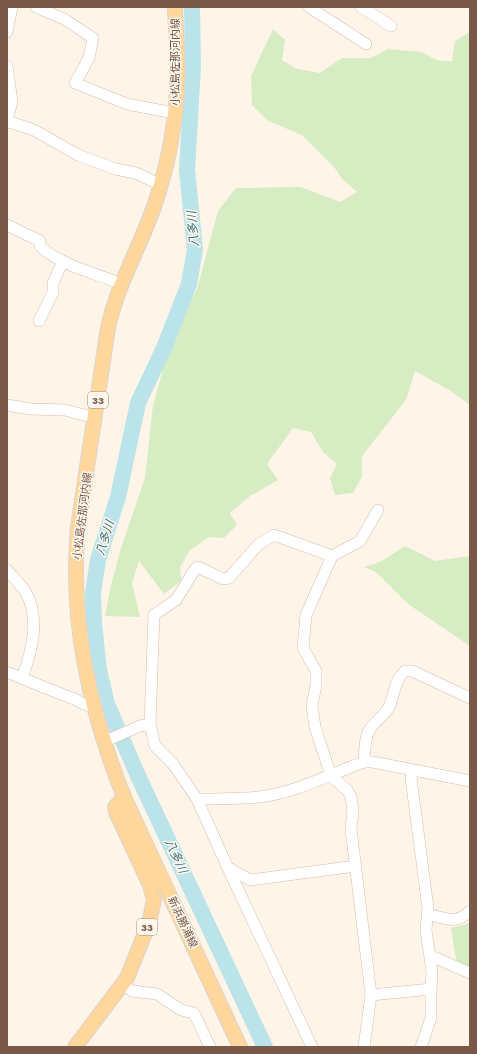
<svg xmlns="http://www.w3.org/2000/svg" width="477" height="1054" viewBox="0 0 477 1054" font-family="'Work Sans','Noto Sans JP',sans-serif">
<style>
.green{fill:#d6edc4}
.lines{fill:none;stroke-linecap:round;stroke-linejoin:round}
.river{stroke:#bae4e9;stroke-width:16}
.minor-casing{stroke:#d3bdaf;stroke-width:12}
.major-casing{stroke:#dcd4d0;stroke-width:16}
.minor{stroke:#fff;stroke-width:11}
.major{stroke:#ffd79d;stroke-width:14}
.labels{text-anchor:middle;stroke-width:3;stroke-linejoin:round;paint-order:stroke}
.shield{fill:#fff8ef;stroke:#a2897b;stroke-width:1}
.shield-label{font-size:10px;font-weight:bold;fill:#7a5949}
.street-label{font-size:11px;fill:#7a5949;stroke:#fff8ef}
.water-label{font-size:12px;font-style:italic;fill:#3c7780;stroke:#fff8ef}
</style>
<rect width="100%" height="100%" fill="#fef4e7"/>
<g class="green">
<path d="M 273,29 L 285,40 L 282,60 L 297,69 L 320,73 L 342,58 L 371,58 L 388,49 L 421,52 L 439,61 L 452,61 L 455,41 L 470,32 L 470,405 L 449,390 L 415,371 L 406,400 L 362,456 L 362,477 L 353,493 L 335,495 L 330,478 L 337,464 L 323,452 L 311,432 L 293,428 L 267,464 L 278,480 L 250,496 L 230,513 L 237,525 L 224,538 L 209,537 L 189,551 L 180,568 L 181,581 L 164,594 L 139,561 L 132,583 L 140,617 L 105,616 L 111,585 L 121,548 L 145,478 L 153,405 L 172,336 L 197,289 L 218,211 L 236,188 L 301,187 L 340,202 L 357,192 L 342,179 L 334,167 L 302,135 L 268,121 L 252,105 L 251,76 Z"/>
<path d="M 405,546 L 435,561 L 470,556 L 470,646 L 408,604 L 376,572 L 364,567 L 380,562 Z"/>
<path d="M 470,923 L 470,967 L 457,965 L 451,928 Z"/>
</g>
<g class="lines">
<path class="river" d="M 192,7 L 193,66 L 187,170 L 195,250 L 189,284 L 164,348 L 138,403 L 118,497 L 98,560 L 93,593 L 94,623 L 99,670 L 107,704 L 139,778 L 265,1047"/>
<g class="minor-casing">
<g id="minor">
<path d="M 36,7 L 64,19 L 93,38 L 89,58 L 75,83 L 127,104 L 174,113"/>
<path d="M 309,7 L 366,44"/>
<path d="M 361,7 L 391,26"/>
<path d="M 7,32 L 12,7"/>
<path d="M 7,66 L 12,102 L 7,119"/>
<path d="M 7,123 L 13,123 L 34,130 L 78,155 L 115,169 L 136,173 L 161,185"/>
<path d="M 7,225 L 40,241 L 40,246 C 61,266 95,273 122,284"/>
<path d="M 39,321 L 53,292 L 53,283 L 63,261"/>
<path d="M 7,405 L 31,409 L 65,410 L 95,418"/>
<path d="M 332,556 L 306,615 L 303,648 L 316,671 L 316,685 L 312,706 L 315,727 L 331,776 L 347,790 L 351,797 L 353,812 L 351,829 L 371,995 L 364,1047"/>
<path d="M 7,570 C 13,577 20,584 25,591 C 41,618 32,651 22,678"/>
<path d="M 7,672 C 29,681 50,690 72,698 C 80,701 84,706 92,706"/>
<path d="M 150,724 L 154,615 L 176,600 L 195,569 L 198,567 L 223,579 L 229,578 L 258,545 L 274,535 L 332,556 L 360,541 L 378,510"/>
<path d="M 103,742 L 140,726 L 150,724 L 155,746 L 173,764 L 197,799 L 227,866 L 312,1047"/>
<path d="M 364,762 L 373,762 L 470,781"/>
<path d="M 197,799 C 218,799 239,799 259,797 C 295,793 330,774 364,762 C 365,752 364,738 370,729 C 376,720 386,715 390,705 C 395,692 394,681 405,671 L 412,671 L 470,698"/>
<path d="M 227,867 L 250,880 L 356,866"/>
<path d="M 428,915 C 447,917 454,926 470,911"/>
<path d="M 431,956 L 470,973"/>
<path d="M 123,983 L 132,991 L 157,994 L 181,1010 L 194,1013 L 210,1047"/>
<path d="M 371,995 L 431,989 L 432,972 L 426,930 L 428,908 L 411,778 L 412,771"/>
<path d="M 421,1047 L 431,1018 L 431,989"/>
</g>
</g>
<g class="major-casing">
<g id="major">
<path d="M 175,7 C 176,35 179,64 177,92 C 175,125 169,159 159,191 C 146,238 118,280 108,328 L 78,527 C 69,620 90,712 124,797 L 240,1047"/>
<path d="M 75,1047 L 127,978 L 149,923 L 154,900 L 150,885 L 116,812 L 115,807 L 124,797"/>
</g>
</g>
<use href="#minor" class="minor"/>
<use href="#major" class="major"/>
</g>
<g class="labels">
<g class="shield">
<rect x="88" y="392" width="20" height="16" rx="3"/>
<rect x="137" y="919" width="20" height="16" rx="3"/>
</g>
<g class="shield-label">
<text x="98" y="404">33</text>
<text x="147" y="931">33</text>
</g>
<g class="street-label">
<text transform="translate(175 62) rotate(-90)" y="4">小松島佐那河内線</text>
<text transform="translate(82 516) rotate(-83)" y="4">小松島佐那河内線</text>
<text transform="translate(183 922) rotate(65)" y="4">新浜勝浦線</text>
</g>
<g class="water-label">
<text transform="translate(193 229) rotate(-95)" y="4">八多川</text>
<text transform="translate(105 538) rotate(-73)" y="4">八多川</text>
<text transform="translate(176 856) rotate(65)" y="4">八多川</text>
</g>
</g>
<rect width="477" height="1054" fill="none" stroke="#7a5949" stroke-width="16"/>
</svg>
